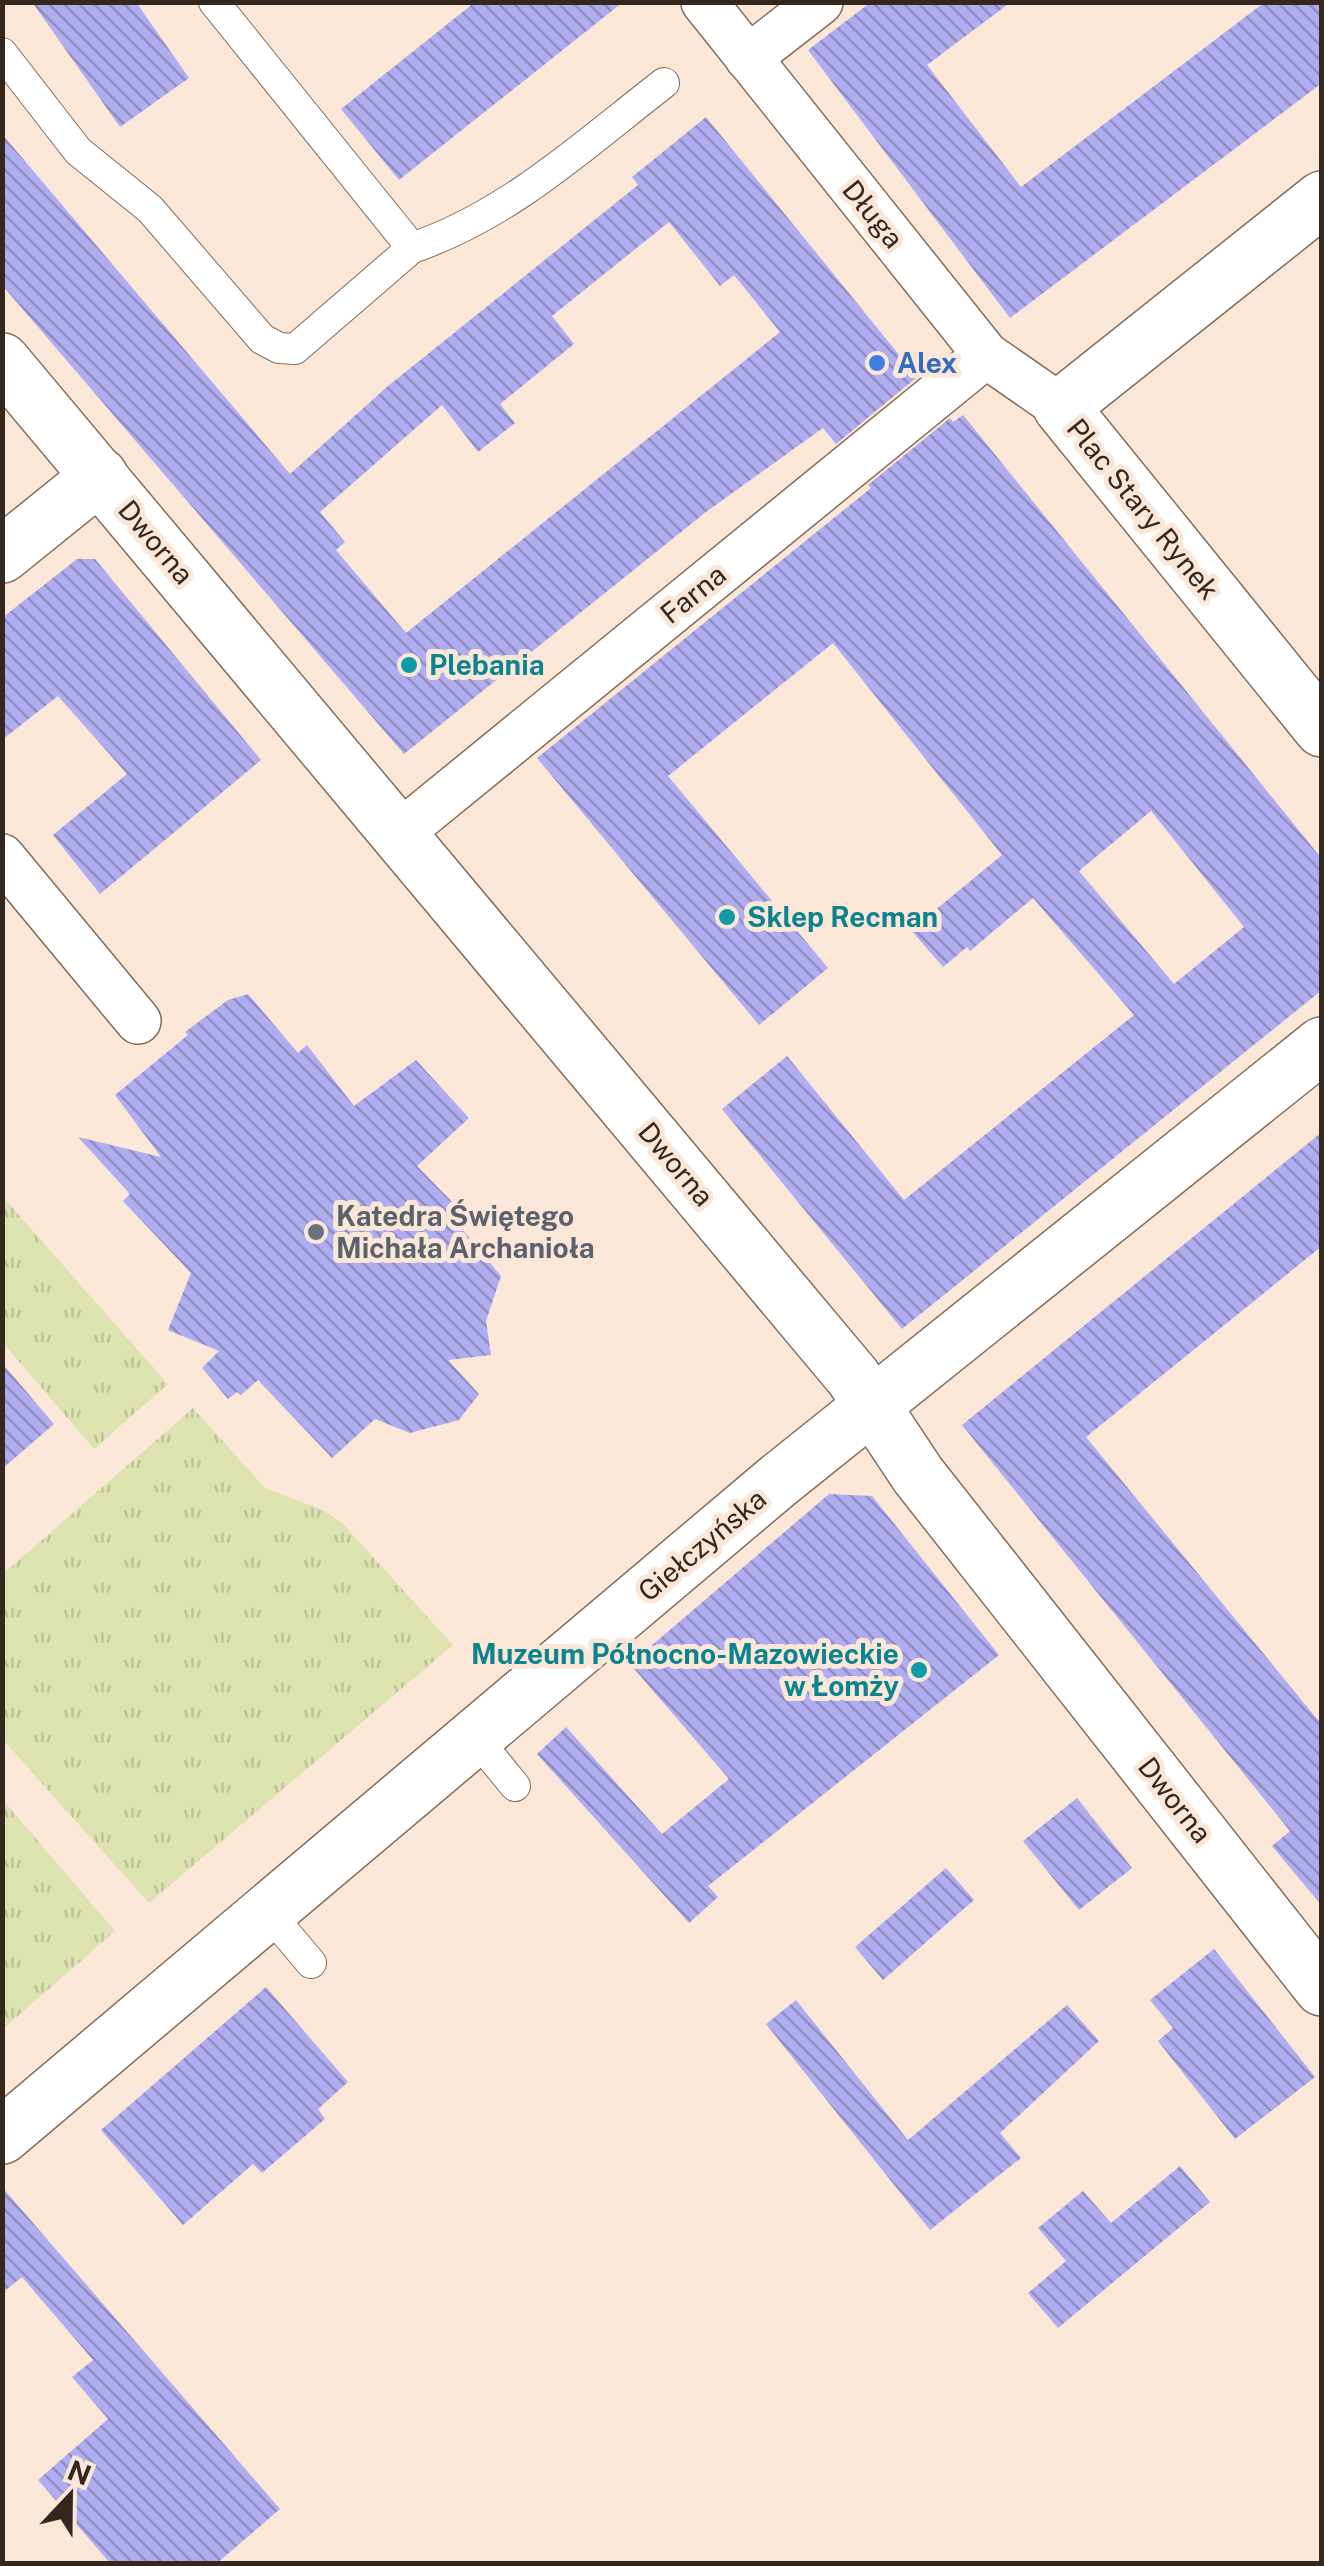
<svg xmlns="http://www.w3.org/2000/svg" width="1324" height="2566" viewBox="0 0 1324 2566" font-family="'Public Sans',sans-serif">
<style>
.grass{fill:url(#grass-tufts)}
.building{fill:url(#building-back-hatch);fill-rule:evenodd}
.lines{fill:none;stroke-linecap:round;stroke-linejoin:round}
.service-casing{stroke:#876b55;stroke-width:32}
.pedestrian-casing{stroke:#876b55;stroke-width:48}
.minor-casing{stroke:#876b55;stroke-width:58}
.service{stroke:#fff;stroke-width:30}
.pedestrian{stroke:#fff;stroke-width:45}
.minor{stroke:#fff;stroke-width:55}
.shop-dot{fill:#3f7fe0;stroke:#fbe7d8;stroke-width:4}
.culture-dot{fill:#0f9aa8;stroke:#fbe7d8;stroke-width:4}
.worship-dot{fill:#6b7280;stroke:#fbe7d8;stroke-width:4}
.labels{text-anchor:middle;stroke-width:10;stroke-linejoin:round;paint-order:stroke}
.street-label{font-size:28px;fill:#33271e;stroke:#fbe7d8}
.shop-label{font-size:28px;font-weight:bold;fill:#366cbe;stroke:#fbe7d8;text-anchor:start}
.culture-label{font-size:28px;font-weight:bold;fill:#0d838f;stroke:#fbe7d8;text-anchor:start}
.worship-label{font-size:28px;font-weight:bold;fill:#5b616d;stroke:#fbe7d8;text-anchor:start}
</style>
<defs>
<pattern id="grass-tufts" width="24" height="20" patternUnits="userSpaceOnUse" patternTransform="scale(2.5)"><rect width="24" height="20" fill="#dde3b0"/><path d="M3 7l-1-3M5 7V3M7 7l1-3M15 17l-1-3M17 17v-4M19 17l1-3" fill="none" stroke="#bec397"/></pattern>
<pattern id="building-back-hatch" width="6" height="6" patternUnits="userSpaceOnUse" patternTransform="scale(2.5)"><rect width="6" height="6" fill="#afacf0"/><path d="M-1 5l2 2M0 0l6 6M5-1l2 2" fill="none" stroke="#8f8cc2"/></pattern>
</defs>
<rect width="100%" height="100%" fill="#fbe7d8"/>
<g class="grass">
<path d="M 2,1196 L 168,1384 L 94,1449 L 3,1343 Z"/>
<path d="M 193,1408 L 265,1488 L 325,1511 L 343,1524 L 453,1645 L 149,1903 L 3,1740 L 3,1574 Z"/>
<path d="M 2,1799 L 115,1931 L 3,2029 L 2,2029 Z"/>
</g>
<g class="building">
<path d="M 32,2 L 136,2 L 189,78 L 120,127 Z"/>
<path d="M 475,2 L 623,2 L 399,180 L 341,109 Z"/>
<path d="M 871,2 L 1011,2 L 927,65 L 1021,187 L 1265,2 L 1322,2 L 1322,83 L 1010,318 L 808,50 Z"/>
<path d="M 706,117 L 917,377 L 836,444 L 823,428 L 706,512 L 404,754 L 2,285 L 2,134 L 290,474 L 388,386 L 638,185 L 632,177 ZM 669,222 L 720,286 L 734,275 L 780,332 L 406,633 L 336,550 L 345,542 L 320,512 L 442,405 L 478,452 L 515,423 L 500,404 L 574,344 L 552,316 Z"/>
<path d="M 963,415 L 1322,859 L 1322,990 L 902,1329 L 722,1109 L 787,1056 L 904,1200 L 1134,1015 L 1033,898 L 970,951 L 967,947 L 943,967 L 911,930 L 1002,855 L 833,643 L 668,776 L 828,968 L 759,1025 L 537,758 L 871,488 L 868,485 L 950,418 L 953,422 ZM 1151,811 L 1244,927 L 1174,984 L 1079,871 Z"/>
<path d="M 77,559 L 95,559 L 261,760 L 100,894 L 53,835 L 127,774 L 58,696 L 2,740 L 2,618 Z"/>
<path d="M 248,994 L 298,1053 L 307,1045 L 354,1106 L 416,1060 L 469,1118 L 417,1166 L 465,1215 L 457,1223 L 501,1276 L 486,1321 L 491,1355 L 448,1360 L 479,1394 L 459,1420 L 410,1433 L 375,1419 L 332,1458 L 258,1380 L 241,1395 L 237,1392 L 228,1399 L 202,1368 L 219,1351 L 168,1330 L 191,1273 L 123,1201 L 130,1194 L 78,1137 L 161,1157 L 115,1095 L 188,1035 L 185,1032 L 228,1000 Z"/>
<path d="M 1322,1132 L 1322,1246 L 1086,1437 L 1322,1725 L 1322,1906 L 1272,1846 L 1290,1831 L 962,1425 Z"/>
<path d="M 2,1363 L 54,1424 L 2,1469 Z"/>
<path d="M 829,1494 L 872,1496 L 999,1655 L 708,1886 L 718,1897 L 689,1923 L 537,1754 L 566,1727 L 662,1834 L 729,1779 L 630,1664 Z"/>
<path d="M 1077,1798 L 1132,1868 L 1079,1910 L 1023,1841 Z"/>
<path d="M 946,1868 L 974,1900 L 883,1980 L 855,1947 Z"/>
<path d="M 1214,1949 L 1315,2077 L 1235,2139 L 1158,2041 L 1173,2028 L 1150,2000 Z"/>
<path d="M 266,1987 L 348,2082 L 318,2109 L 325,2119 L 262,2173 L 253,2164 L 183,2225 L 101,2130 Z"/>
<path d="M 796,2000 L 908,2140 L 1067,2005 L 1099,2041 L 1000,2133 L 1021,2158 L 930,2230 L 766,2024 Z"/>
<path d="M 1180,2166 L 1210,2202 L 1058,2328 L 1028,2293 L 1066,2261 L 1038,2228 L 1083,2191 L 1111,2223 Z"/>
<path d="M 2,2187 L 280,2509 L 216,2564 L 111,2564 L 38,2480 L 108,2419 L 72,2377 L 93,2360 L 22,2277 L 2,2293 Z"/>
</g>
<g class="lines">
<g class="service-casing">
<g id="service">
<path d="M 2,53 L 78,151 L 150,209 L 262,339 L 279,348 L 295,349 L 412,248 L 214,2"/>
<path d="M 412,248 C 509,215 584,145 664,83"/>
<path d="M 475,1737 L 515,1786"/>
<path d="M 268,1912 L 311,1963"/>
</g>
</g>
<g class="pedestrian-casing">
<g id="pedestrian">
<path d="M 704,2 L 986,355 L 1061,407"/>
<path d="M 748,58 L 820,2"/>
<path d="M 400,833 L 986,355"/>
<path d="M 2,857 L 138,1021"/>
</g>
</g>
<g class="minor-casing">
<g id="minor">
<path d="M 1322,199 L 1061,407 L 1322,729"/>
<path d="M 2,361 L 853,1377 L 918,1475 L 1322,1988"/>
<path d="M 2,555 L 100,476"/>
<path d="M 2,2136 L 778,1481 L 1322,1045"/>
</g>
</g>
<use href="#service" class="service"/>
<use href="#pedestrian" class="pedestrian"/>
<use href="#minor" class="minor"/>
</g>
<circle class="shop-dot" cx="877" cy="363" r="10"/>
<g class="culture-dot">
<circle cx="409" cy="665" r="10"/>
<circle cx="727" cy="917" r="10"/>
<circle cx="919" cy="1670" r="10"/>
</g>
<circle class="worship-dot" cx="316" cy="1232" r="10"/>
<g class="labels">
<g class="street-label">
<text transform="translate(873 214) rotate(51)" y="10">Długa</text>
<text transform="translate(1143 509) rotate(51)" y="10">Plac Stary Rynek</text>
<text transform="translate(156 542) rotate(50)" y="10">Dworna</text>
<text transform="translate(693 594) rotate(-39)" y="10">Farna</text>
<text transform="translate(676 1164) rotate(50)" y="10">Dworna</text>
<text transform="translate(702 1545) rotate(-40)" y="10">Giełczyńska</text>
<text transform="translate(1175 1800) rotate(52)" y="10">Dworna</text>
</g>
<g class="shop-label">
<text x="897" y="373">Alex</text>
</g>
<g class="culture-label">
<text x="429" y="675">Plebania</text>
<text x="747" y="927">Sklep Recman</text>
<text x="899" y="1664" text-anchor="end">Muzeum Północno-Mazowieckie<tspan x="899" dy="32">w Łomży</tspan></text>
</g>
<g class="worship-label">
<text x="336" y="1226">Katedra Świętego<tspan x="336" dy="32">Michała Archanioła</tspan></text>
</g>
</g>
<rect width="1324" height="2566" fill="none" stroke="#33271e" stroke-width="10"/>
<g transform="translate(70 2496) rotate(22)" stroke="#fbe7d8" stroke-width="8" paint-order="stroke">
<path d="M0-8L18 38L0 25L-18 38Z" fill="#33271e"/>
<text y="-15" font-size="28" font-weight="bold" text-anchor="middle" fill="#33271e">N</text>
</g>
</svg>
